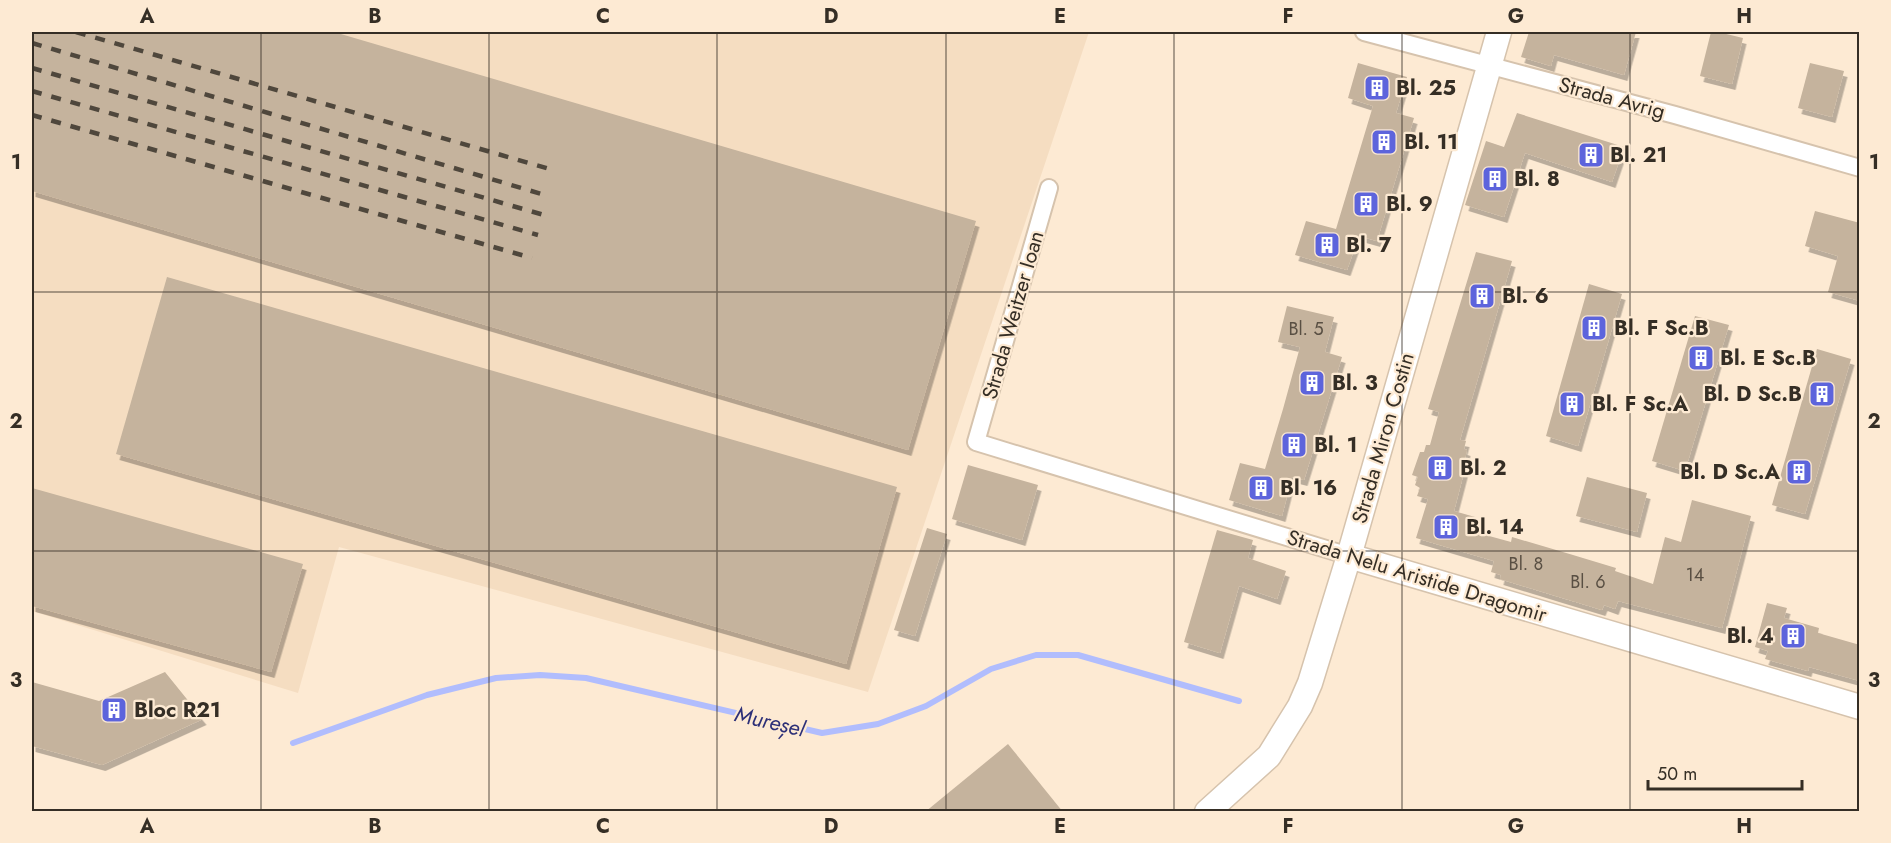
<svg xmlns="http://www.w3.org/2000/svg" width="1891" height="843" viewBox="0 0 1891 843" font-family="Jost,sans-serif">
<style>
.built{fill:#f5ddc1}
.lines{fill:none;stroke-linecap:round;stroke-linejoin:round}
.stream{stroke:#b1bdfd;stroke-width:6}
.building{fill:#c5b39d;filter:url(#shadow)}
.street-casing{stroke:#d6c3ad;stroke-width:20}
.secondary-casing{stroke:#d6c3ad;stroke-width:27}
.street{stroke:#fff;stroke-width:16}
.secondary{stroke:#fff;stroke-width:24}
.rail{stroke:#4f473c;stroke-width:4.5;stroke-dasharray:10 10;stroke-linecap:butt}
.grid{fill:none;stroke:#352e25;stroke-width:1.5;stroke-opacity:0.55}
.labels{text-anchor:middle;stroke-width:4.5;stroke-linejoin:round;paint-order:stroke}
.number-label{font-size:18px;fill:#594f43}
.poi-label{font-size:21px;font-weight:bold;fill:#352e25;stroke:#fdead3;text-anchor:start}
.street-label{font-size:21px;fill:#352e25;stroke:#fdead3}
.water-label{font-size:22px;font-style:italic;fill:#2d3078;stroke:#fdead3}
.neatline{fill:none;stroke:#352e25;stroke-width:2}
.grid-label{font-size:20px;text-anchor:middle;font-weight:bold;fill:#352e25}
</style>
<defs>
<filter id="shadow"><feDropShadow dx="3.5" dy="6" stdDeviation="0" flood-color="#0004"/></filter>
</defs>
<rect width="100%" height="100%" fill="#fdead3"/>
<path class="built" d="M 32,32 L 1089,32 L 868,692 L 339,547 L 298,693 L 32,611 Z"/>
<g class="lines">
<path class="stream" d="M 293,743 L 427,695 L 496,678 L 540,675 L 586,678 L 822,733 L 878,724 L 926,706 L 991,669 L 1036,655 L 1078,655 L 1239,701"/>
</g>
<g class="building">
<path d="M 32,32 L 334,32 L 976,221 L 908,450 L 32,191 Z"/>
<path d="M 1529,32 L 1636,32 L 1624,75 L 1554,55 L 1551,66 L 1521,57 Z"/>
<path d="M 1711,32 L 1718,32 L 1743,38 L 1732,84 L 1700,76 Z"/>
<path d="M 1358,63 L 1407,77 L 1396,113 L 1414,118 L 1377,241 L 1359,236 L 1347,270 L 1295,255 L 1306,221 L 1336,229 L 1373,106 L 1348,98 Z"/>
<path d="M 1810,63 L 1844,71 L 1832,117 L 1798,108 Z"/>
<path d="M 1517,113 L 1624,147 L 1612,182 L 1525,153 L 1504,217 L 1465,205 L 1486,141 L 1504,147 Z"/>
<path d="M 1815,211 L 1860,223 L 1860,301 L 1828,292 L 1838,256 L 1805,246 Z"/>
<path d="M 1476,252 L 1512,261 L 1460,440 L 1466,441 L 1464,449 L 1467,450 L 1465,459 L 1467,461 L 1454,511 L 1475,517 L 1471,531 L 1511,542 L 1512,537 L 1573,555 L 1616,568 L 1615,571 L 1653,584 L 1665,537 L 1681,542 L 1692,500 L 1751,516 L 1722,628 L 1618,601 L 1615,609 L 1604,605 L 1602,610 L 1559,597 L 1500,579 L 1501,575 L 1491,572 L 1494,561 L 1416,538 L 1428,499 L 1417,496 L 1420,488 L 1415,485 L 1418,477 L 1412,475 L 1420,452 L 1424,452 L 1426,445 L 1430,445 L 1439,412 L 1428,409 Z"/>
<path d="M 167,277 L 897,487 L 846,664 L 116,454 Z"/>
<path d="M 1589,284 L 1622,294 L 1578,446 L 1546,436 Z"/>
<path d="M 1287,306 L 1334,317 L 1325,352 L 1342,357 L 1304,480 L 1292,477 L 1282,516 L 1229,500 L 1240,463 L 1265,469 L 1283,409 L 1300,347 L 1278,342 Z"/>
<path d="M 1695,316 L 1729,325 L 1685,471 L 1652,461 Z"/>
<path d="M 1817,349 L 1851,359 L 1805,514 L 1772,505 Z"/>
<path d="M 968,465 L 1038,485 L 1022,540 L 952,519 Z"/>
<path d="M 1587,477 L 1647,493 L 1637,532 L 1576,516 Z"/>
<path d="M 32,488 L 303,564 L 271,672 L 32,606 Z"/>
<path d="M 927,528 L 947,534 L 915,636 L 894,630 Z"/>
<path d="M 1217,530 L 1253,540 L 1248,558 L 1286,571 L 1277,599 L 1239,586 L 1220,653 L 1184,642 Z"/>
<path d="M 1767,603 L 1787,608 L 1784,618 L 1819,628 L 1818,633 L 1860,645 L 1860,681 L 1809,667 L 1808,671 L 1765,659 L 1768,651 L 1755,647 Z"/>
<path d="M 165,672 L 203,719 L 102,765 L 32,746 L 32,682 L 99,701 Z"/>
<path d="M 1008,744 L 1063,812 L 925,812 Z"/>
</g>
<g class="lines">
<g class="street-casing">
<g id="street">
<path d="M 1364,32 L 1675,115 L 1860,168"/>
<path d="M 1049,188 L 976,442 L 1349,556"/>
</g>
</g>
<g class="secondary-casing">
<g id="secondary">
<path d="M 1349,556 L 1860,707"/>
<path d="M 1207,812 L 1269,756 L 1300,706 L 1310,683 L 1349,556 L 1499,32"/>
</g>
</g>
<use href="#street" class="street"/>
<use href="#secondary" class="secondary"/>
<g class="rail">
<path d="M 76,32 L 553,170"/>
<path d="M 32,43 L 545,195"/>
<path d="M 32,68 L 544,215"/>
<path d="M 32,91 L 538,235"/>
<path d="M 32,115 L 532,258"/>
</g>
</g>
<path class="grid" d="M 261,32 L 261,812M 489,32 L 489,812M 717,32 L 717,812M 946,32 L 946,812M 1174,32 L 1174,812M 1402,32 L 1402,812M 1630,32 L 1630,812M 32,292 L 1860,292M 32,551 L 1860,551"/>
<defs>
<g id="building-square" transform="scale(1.35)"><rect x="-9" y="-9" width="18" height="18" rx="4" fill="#5d64dc" stroke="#fdead3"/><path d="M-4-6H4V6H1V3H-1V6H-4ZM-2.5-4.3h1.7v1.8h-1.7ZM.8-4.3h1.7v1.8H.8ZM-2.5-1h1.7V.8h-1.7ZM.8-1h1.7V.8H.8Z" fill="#fff"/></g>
</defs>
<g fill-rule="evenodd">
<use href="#building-square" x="1377" y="88"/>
<use href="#building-square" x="1384" y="142"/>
<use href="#building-square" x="1591" y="155"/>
<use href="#building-square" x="1495" y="179"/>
<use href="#building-square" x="1366" y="204"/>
<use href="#building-square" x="1327" y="245"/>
<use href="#building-square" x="1482" y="296"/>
<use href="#building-square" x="1594" y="328"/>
<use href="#building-square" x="1701" y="358"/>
<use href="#building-square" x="1312" y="383"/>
<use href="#building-square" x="1822" y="394"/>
<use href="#building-square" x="1572" y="404"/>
<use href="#building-square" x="1294" y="445"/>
<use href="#building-square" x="1440" y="468"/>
<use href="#building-square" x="1799" y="472"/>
<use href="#building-square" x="1261" y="488"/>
<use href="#building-square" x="1446" y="527"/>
<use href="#building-square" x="1793" y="636"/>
<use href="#building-square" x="114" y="710"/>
</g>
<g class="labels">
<g class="number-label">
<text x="1306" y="335">Bl. 5</text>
<text x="1526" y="570">Bl. 8</text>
<text x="1695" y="581">14</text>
<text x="1588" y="588">Bl. 6</text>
</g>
<g class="poi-label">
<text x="1396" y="95">Bl. 25</text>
<text x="1404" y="149">Bl. 11</text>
<text x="1610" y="162">Bl. 21</text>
<text x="1514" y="186">Bl. 8</text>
<text x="1386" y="211">Bl. 9</text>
<text x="1346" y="252">Bl. 7</text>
<text x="1502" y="303">Bl. 6</text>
<text x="1614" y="335">Bl. F Sc.B</text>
<text x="1720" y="365">Bl. E Sc.B</text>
<text x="1332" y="390">Bl. 3</text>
<text x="1802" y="401" text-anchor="end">Bl. D Sc.B</text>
<text x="1592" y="411">Bl. F Sc.A</text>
<text x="1314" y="452">Bl. 1</text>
<text x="1460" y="475">Bl. 2</text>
<text x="1780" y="479" text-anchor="end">Bl. D Sc.A</text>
<text x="1280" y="495">Bl. 16</text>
<text x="1466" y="534">Bl. 14</text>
<text x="1774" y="643" text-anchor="end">Bl. 4</text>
<text x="134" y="717">Bloc R21</text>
</g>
<g class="street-label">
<text transform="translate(1612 98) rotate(15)" y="7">Strada Avrig</text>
<text transform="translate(1013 315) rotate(-74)" y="7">Strada Weitzer Ioan</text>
<text transform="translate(1383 438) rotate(-74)" y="7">Strada Miron Costin</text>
<text transform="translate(1417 576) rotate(17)" y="7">Strada Nelu Aristide Dragomir</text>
</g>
<g class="water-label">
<text transform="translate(770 721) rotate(13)" y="8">Mureșel</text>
</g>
</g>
<rect width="1891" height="843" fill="none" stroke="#fdead3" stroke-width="66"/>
<path d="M1648 780v9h154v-9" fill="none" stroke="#352e25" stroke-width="3"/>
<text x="1657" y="780" font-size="18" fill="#352e25" stroke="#fdead3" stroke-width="4.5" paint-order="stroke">50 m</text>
<rect x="33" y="33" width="1825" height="777" class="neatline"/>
<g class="grid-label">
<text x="147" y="23">A</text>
<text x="375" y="23">B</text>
<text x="603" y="23">C</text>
<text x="831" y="23">D</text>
<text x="1060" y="23">E</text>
<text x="1288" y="23">F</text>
<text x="1516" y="23">G</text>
<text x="1744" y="23">H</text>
<text x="16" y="169">1</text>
<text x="1874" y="169">1</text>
<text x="16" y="428">2</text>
<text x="1874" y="428">2</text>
<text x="16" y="687">3</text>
<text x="1874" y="687">3</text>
<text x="147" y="833">A</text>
<text x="375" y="833">B</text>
<text x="603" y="833">C</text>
<text x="831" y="833">D</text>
<text x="1060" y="833">E</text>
<text x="1288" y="833">F</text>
<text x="1516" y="833">G</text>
<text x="1744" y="833">H</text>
</g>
</svg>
